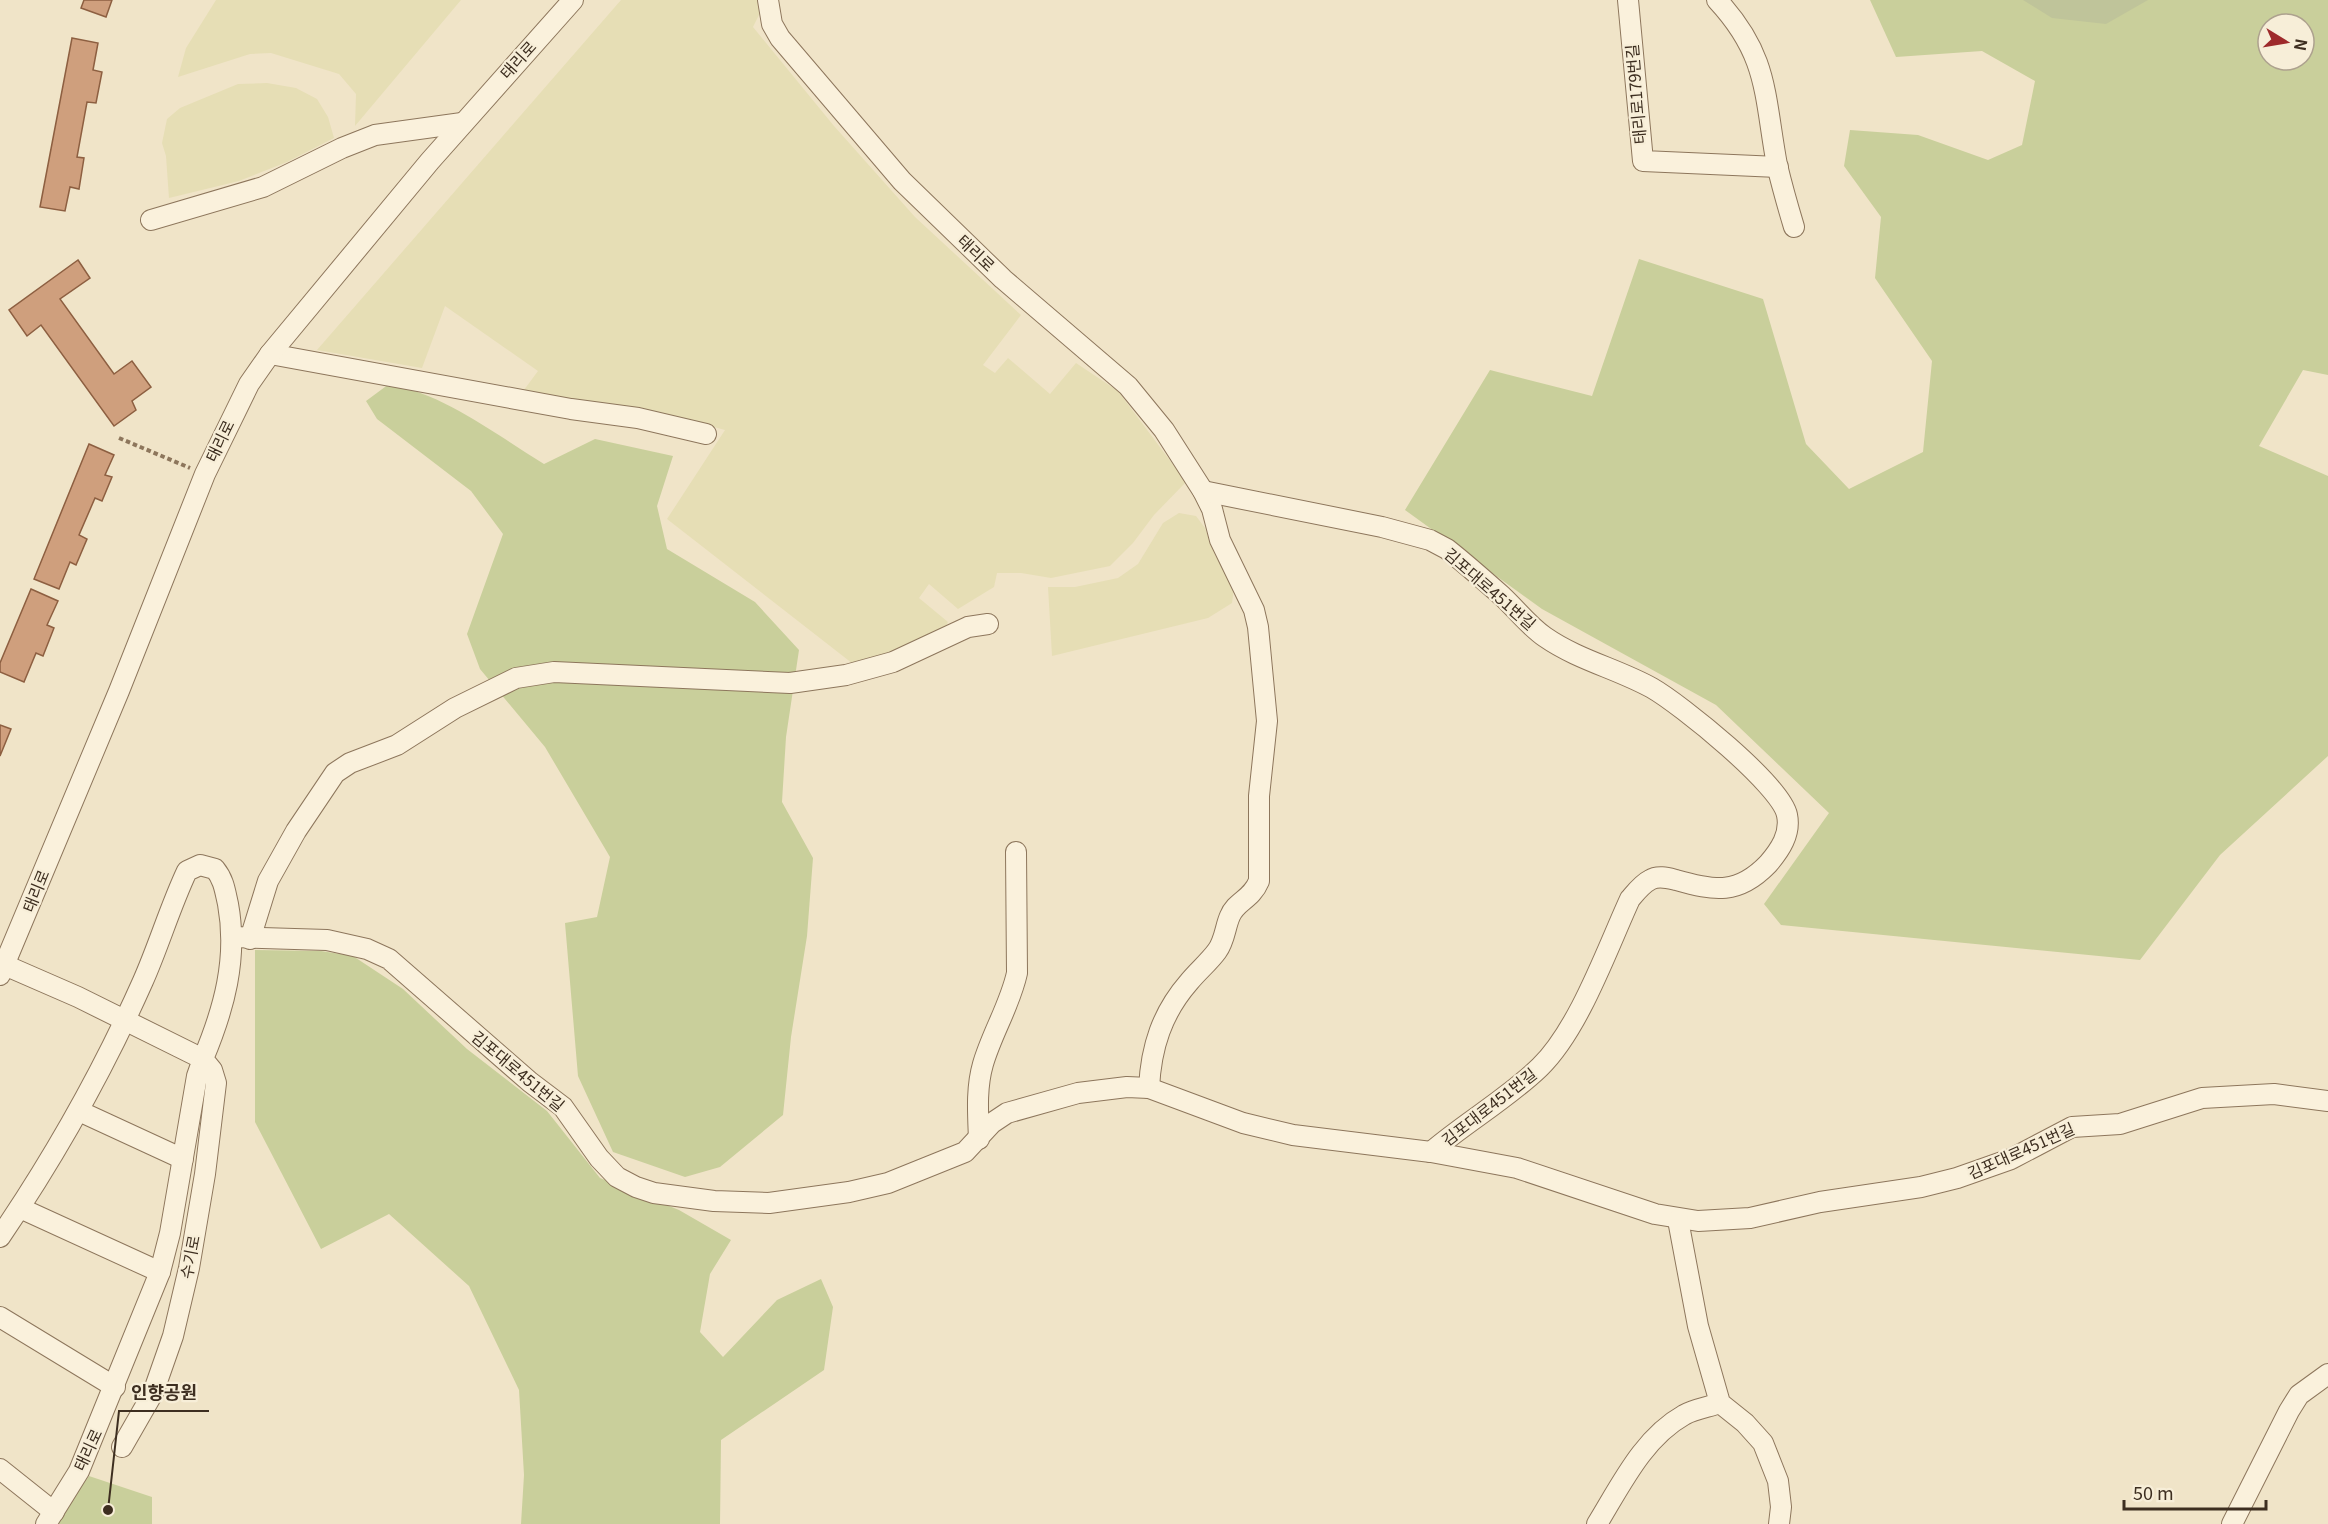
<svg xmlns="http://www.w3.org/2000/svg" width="2328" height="1524" viewBox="0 0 2328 1524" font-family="Georgia,'Noto Sans KR',serif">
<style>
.farmland{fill:#e6deb5}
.green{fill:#c9cf9b;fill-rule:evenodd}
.cemetery{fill:#bfc49a}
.building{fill:#cf9f7d;stroke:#8d5f41;stroke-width:1.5}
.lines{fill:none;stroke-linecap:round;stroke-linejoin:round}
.minor-casing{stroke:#8d765c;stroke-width:22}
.path{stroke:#8d765c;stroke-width:4;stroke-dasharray:4.5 3;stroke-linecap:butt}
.minor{stroke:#faf1dc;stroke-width:20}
.labels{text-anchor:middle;stroke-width:4.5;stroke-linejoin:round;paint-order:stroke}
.street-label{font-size:16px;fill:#3d2e20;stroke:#f7eed8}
.leader{fill:none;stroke:#3d2e20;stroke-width:2}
.callout-dot{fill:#3d2e20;stroke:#f7eed8;stroke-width:2}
.callout-label{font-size:18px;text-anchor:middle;font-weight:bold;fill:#3d2e20;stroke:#f7eed8;stroke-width:4.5;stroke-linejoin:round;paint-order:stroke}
</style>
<rect width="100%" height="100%" fill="#f0e4c8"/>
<g class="farmland">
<path d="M 216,0 L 461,0 L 355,126 L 356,94 L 339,74 L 271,53 L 250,54 L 178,77 L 186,48 Z"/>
<path d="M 621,0 L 759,0 L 762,9 L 753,27 L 834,126 L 915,217 L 1021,315 L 983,365 L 995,373 L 1008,358 L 1050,394 L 1076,363 L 1118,391 L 1186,482 L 1154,515 L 1133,543 L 1110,566 L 1051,578 L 1021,573 L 997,573 L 994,587 L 958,609 L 929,584 L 919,598 L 948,622 L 942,634 L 857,667 L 667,519 L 725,430 L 662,413 L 521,394 L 538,371 L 445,306 L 422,368 L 317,350 Z"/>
<path d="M 267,83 L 296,88 L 317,99 L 328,117 L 334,138 L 287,162 L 239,181 L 169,198 L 166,156 L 162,143 L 167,119 L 180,108 L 238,84 Z"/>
<path d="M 1179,513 L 1196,516 L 1205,528 L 1215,555 L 1234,588 L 1232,603 L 1208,618 L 1052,656 L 1048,587 L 1075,587 L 1118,578 L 1138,564 L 1163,523 Z"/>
</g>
<g class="green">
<path d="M 1870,0 L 2328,0 L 2328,375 L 2303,370 L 2259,446 L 2328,476 L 2328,756 L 2220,855 L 2140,960 L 1781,925 L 1764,904 L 1829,813 L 1716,705 L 1542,609 L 1405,510 L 1490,370 L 1592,396 L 1639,259 L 1763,299 L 1806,444 L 1849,489 L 1923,452 L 1932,361 L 1875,278 L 1881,217 L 1844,166 L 1850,130 L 1918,135 L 1988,160 L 2022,145 L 2035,81 L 1982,51 L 1896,57 ZM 2268,24 L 2304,24 L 2304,60 L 2268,60 Z"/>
<path d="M 389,384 C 446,395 495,434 544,464 L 595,439 L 673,456 L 657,506 L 667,549 L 755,602 L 799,650 L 786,737 L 782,802 L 813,858 L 807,936 L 791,1037 L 783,1115 L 720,1167 L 685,1177 L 613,1152 L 578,1076 L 565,923 L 597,917 L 610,857 L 545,747 L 480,669 L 467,634 L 503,534 L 471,491 L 377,419 L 366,401 Z"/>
<path d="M 255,950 L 321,951 L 353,956 L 403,989 L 467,1049 L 547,1111 L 600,1178 L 679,1210 L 731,1240 L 710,1274 L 700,1332 L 723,1357 L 777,1300 L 821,1279 L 833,1307 L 824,1370 L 721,1440 L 720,1524 L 521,1524 L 524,1475 L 519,1390 L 469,1286 L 389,1214 L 321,1249 L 255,1122 Z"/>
<path d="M 89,1476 L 152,1497 L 152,1524 L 54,1524 Z"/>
</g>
<path class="cemetery" d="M 2023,0 L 2148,0 L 2106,24 L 2052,18 Z"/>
<g class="building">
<path d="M 84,0 L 112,0 L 106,17 L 81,8 Z"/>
<path d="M 72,38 L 98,43 L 93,70 L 102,72 L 96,103 L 87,102 L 77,157 L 84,158 L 79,189 L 70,187 L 65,211 L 40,207 Z"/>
<path d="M 78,260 L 90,278 L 60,299 L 114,374 L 132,361 L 151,387 L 132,401 L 136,410 L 114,426 L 41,325 L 27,336 L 9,310 Z"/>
<path d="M 89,444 L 114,455 L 105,475 L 112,477 L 102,501 L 95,498 L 79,535 L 87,539 L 76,565 L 70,562 L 59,589 L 34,579 Z"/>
<path d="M 31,589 L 58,601 L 47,625 L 54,628 L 43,656 L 36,653 L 24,682 L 0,672 L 0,663 Z"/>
<path d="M 0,725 L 11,729 L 0,756 Z"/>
</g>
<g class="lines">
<g class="minor-casing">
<g id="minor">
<path d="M 768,0 L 772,24 L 780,38 L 902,181 L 1003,279 L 1128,386 L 1164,430 L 1203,491 L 1212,509 L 1220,540 L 1254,610 L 1258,627 L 1267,721 L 1259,796 L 1259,881 C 1251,900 1236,901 1230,916 C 1225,927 1225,940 1217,951 C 1209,962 1198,971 1189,982 C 1162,1013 1151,1047 1149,1088"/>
<path d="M 1628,0 L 1643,161 L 1778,167"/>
<path d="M 1717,0 C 1769,56 1764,95 1777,165 C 1782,186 1788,207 1794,227"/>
<path d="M 151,220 L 263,187 L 342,148 L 375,135 L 462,123"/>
<path d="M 270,354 L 571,409 L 638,418 L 706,434"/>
<path d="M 1203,491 L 1382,527 L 1430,540 L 1447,549 C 1466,564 1484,580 1502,596 C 1517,610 1529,626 1545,637 C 1578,660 1618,669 1652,688 C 1680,704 1781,785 1787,815 C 1791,834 1780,850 1768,864 C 1738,895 1715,891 1676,880 C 1668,878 1658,875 1650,880 C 1642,884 1636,892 1630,899 C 1607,949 1579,1029 1540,1067 C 1507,1099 1466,1122 1431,1152"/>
<path d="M 233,937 L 327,940 L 367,949 L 389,959 L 530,1082 L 563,1107 L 599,1158 L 617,1177 L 636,1187 L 654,1193 L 714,1201 L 769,1203 L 849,1192 L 888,1183 L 965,1152 L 992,1123 L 1007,1113 L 1078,1093 L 1127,1087 L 1149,1088 L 1243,1123 L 1293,1135 L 1431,1152 L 1517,1168 L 1655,1214 L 1698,1221 L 1750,1218 L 1820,1202 L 1921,1187 L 1957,1178 L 2011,1159 L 2072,1127 L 2120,1124 L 2202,1098 L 2274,1094 L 2328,1101"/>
<path d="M 250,939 L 268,881 L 296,831 L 335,773 L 350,763 L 397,745 L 455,708 L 516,678 L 554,672 L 790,683 L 846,675 L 893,662 L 968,627 L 988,624"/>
<path d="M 0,963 L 78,997 L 203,1059 L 197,1076 L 170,1233 L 160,1272 L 79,1471 L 46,1524"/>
<path d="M 0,975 L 119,691 L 205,474 L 249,384 L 270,354 L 430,161 L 573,0"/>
<path d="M 79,1111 L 183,1159"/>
<path d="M 979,1139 C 978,1114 976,1088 983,1064 C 992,1033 1010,1005 1017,973 L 1016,852"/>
<path d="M 20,1208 L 160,1272"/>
<path d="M 1678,1220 L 1698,1326 L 1720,1403 L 1745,1423 L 1763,1443 L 1778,1481 L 1781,1507 L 1779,1524"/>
<path d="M 0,1237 C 55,1156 103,1071 143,981 C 159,945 170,907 187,871 L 200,865 L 215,869 C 224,880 225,891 228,904 C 238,959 224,1009 203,1059 L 212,1070 L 216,1083 L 205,1174 L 189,1268 L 173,1336 L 153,1393 L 122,1447"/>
<path d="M 0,1317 L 115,1387"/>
<path d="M 0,1469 L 54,1512"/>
<path d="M 1597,1524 C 1621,1485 1643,1438 1684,1415 C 1694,1409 1709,1407 1720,1403"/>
<path d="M 2232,1524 L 2289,1411 L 2299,1395 L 2328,1374"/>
</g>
</g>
<path class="path" d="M 119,438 L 190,468"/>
<use href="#minor" class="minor"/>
</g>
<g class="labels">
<g class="street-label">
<text transform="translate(518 60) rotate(-48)" y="6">태리로</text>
<text transform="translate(1636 94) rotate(-95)" y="6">태리로179번길</text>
<text transform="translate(976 253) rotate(44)" y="6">태리로</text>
<text transform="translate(220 441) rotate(-64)" y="6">태리로</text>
<text transform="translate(1490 589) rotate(41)" y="6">김포대로451번길</text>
<text transform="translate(36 891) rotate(-68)" y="6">태리로</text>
<text transform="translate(518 1071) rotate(40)" y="6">김포대로451번길</text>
<text transform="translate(1489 1107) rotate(-38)" y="6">김포대로451번길</text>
<text transform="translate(2021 1151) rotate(-24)" y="6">김포대로451번길</text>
<text transform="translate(190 1257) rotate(-79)" y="6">수기로</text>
<text transform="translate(88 1450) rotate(-65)" y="6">태리로</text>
</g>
</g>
<path class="leader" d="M108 1510L119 1411H209"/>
<circle class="callout-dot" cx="108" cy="1510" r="6"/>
<g class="callout-label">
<text x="164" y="1399">인향공원</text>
</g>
<g transform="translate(2286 42) rotate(101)"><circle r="28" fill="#f7eed8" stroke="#ada18e" stroke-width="1.5"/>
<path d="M0-4.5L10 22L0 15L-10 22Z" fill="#9e2a2b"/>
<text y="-9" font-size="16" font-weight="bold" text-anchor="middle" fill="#3d2e20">N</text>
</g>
<path d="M2124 1500v9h142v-9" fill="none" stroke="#3d2e20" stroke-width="3"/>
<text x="2133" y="1500" font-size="18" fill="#3d2e20" stroke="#f7eed8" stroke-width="4.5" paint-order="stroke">50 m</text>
</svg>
